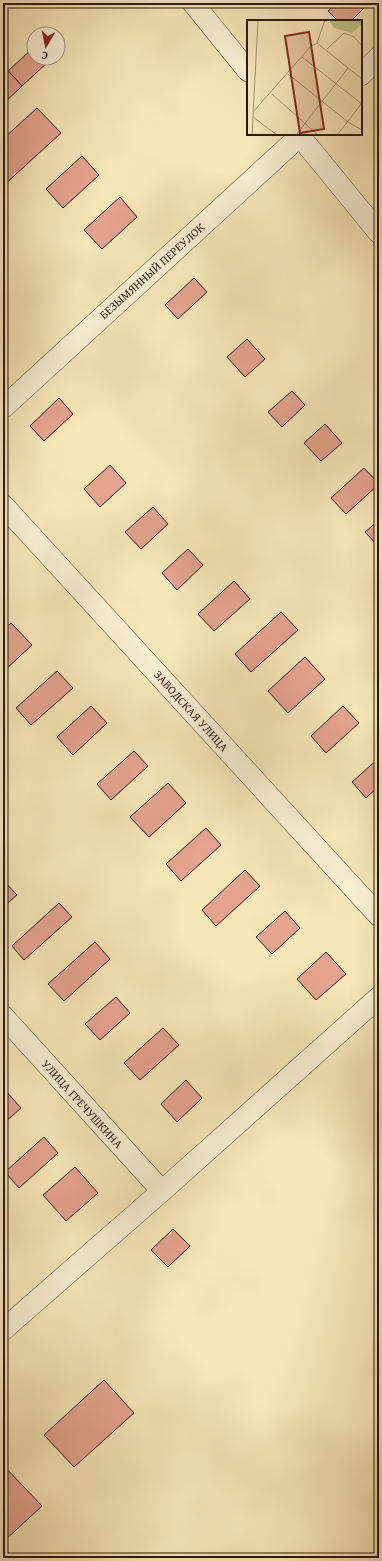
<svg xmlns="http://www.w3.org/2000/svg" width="382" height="1561" viewBox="0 0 382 1561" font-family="'Gentium Book Plus',serif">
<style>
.building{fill:#e5a48e;stroke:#2b160d}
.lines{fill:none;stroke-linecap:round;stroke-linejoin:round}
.street-casing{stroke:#5e4a38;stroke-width:22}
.street{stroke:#f9efd1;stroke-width:21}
.labels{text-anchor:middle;stroke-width:3;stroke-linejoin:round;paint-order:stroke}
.street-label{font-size:12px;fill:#2b160d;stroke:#f9efd1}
.inset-road{fill:none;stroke:#a59374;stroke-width:1}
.view{fill:#8f2418;fill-opacity:0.15;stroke:#8f2418;stroke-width:2}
.inset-edge{fill:none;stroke:#2b160d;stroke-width:2}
</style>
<rect width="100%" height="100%" fill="#f6e7b8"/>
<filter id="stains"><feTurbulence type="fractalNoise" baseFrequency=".005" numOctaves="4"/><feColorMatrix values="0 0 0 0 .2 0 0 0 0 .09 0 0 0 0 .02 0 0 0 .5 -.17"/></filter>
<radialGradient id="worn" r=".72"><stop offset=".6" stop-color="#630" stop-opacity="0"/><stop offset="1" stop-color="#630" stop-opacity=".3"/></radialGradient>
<g class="building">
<path d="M 336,3 L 369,3 L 351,21 L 338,21 L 328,11 Z"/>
<path d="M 34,47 L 34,58 L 44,58 L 48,62 L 22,86 L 8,71 Z"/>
<path d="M 3,65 L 22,86 L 3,104 Z"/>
<path d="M 37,108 L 61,133 L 3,186 L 3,139 Z"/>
<path d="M 82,156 L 99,175 L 63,208 L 46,189 Z"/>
<path d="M 120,197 L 137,217 L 102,249 L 84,230 Z"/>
<path d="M 194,278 L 207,292 L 178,319 L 165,305 Z"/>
<path d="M 247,339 L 265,359 L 245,377 L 227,357 Z"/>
<path d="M 292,391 L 305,405 L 282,427 L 268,412 Z"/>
<path d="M 59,398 L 73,414 L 44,441 L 30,426 Z"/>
<path d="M 325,424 L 342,443 L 321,461 L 304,443 Z"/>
<path d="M 110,465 L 126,483 L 100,507 L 84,489 Z"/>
<path d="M 364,468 L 379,484 L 346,514 L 331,498 Z"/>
<path d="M 153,507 L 168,524 L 141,549 L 125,532 Z"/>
<path d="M 379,520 L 379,547 L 365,532 Z"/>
<path d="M 188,549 L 203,565 L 177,590 L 162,573 Z"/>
<path d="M 234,581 L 250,599 L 214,631 L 198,614 Z"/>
<path d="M 281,612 L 298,630 L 251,672 L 235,654 Z"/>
<path d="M 11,623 L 32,645 L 5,670 L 3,667 L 3,630 Z"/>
<path d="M 305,657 L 325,679 L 288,713 L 268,691 Z"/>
<path d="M 57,671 L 73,688 L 31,725 L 16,708 Z"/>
<path d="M 91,706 L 107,723 L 73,755 L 57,737 Z"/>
<path d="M 343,706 L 359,723 L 326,753 L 311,736 Z"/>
<path d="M 134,751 L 148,766 L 111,800 L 97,784 Z"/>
<path d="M 379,758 L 379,786 L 366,798 L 352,782 Z"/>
<path d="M 168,783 L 186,803 L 149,837 L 130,817 Z"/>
<path d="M 206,828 L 221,845 L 181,881 L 166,864 Z"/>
<path d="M 245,870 L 260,886 L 216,926 L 202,910 Z"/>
<path d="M 3,880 L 17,895 L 3,907 Z"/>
<path d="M 59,903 L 72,917 L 24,960 L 12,946 Z"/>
<path d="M 285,911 L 300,928 L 272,954 L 256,937 Z"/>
<path d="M 95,942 L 110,959 L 64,1001 L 48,984 Z"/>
<path d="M 326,952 L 346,974 L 316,1000 L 297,979 Z"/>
<path d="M 116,997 L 130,1013 L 100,1040 L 85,1024 Z"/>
<path d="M 163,1028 L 179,1045 L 140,1080 L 124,1063 Z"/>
<path d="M 186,1080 L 202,1098 L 177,1122 L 161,1104 Z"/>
<path d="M 4,1089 L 21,1108 L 3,1124 L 3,1090 Z"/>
<path d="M 44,1137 L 58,1153 L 19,1188 L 5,1172 Z"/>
<path d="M 75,1167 L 98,1193 L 66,1221 L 43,1195 Z"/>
<path d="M 173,1229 L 190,1246 L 168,1267 L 151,1250 Z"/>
<path d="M 104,1380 L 134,1413 L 74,1467 L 44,1435 Z"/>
<path d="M 3,1465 L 42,1506 L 3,1542 Z"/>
</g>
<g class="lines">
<g class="street-casing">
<g id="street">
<path d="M 193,3 L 248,71"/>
<path d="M 361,75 L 379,57"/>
<path d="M 298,134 L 379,233"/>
<path d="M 3,408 L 302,134"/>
<path d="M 3,505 L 379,916"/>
<path d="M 3,1016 L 162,1191"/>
<path d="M 3,1330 L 162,1191 L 379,997"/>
</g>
</g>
<use href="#street" class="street"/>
</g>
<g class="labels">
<g class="street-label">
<text transform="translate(152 271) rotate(-42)" y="4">БЕЗЫМЯННЫЙ ПЕРЕУЛОК</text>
<text transform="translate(191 711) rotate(48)" y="4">ЗАВОДСКАЯ УЛИЦА</text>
<text transform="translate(82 1104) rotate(48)" y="4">УЛИЦА ГРЕЧУШКИНА</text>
</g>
</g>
<g transform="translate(247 20)">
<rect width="115" height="115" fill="#f6e7b8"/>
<path d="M 82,0 L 115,0 L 115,4 L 105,13 L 87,8 Z" fill="#c0c48c"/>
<path class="inset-road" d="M 70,23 L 115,59M 70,23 L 78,0M 80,29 L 97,13 L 107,17 L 115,26M 55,37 L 115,84M 41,54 L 101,102 L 115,110M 25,74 L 71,115M 6,92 L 64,26 L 70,23M 6,97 L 30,115M 5,115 L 11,0M 49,115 L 101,48M 90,115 L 115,83"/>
<path class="view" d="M 62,12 L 77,109 L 53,113 L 38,16 Z"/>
<rect width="115" height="115" class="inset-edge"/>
</g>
<rect width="382" height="1561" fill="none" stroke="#f6e7b8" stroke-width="16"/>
<rect x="4" y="4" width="374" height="1553" fill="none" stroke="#2b160d" stroke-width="2"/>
<rect x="8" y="8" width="366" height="1545" fill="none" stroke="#2b160d"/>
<g transform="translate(46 46) rotate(189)"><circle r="19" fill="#f9efd1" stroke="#a79883"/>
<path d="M0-3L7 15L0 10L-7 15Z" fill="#8f2418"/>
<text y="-6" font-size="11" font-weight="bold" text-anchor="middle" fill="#2b160d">С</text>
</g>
<rect width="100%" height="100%" filter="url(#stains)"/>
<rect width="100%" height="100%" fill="url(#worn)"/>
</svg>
